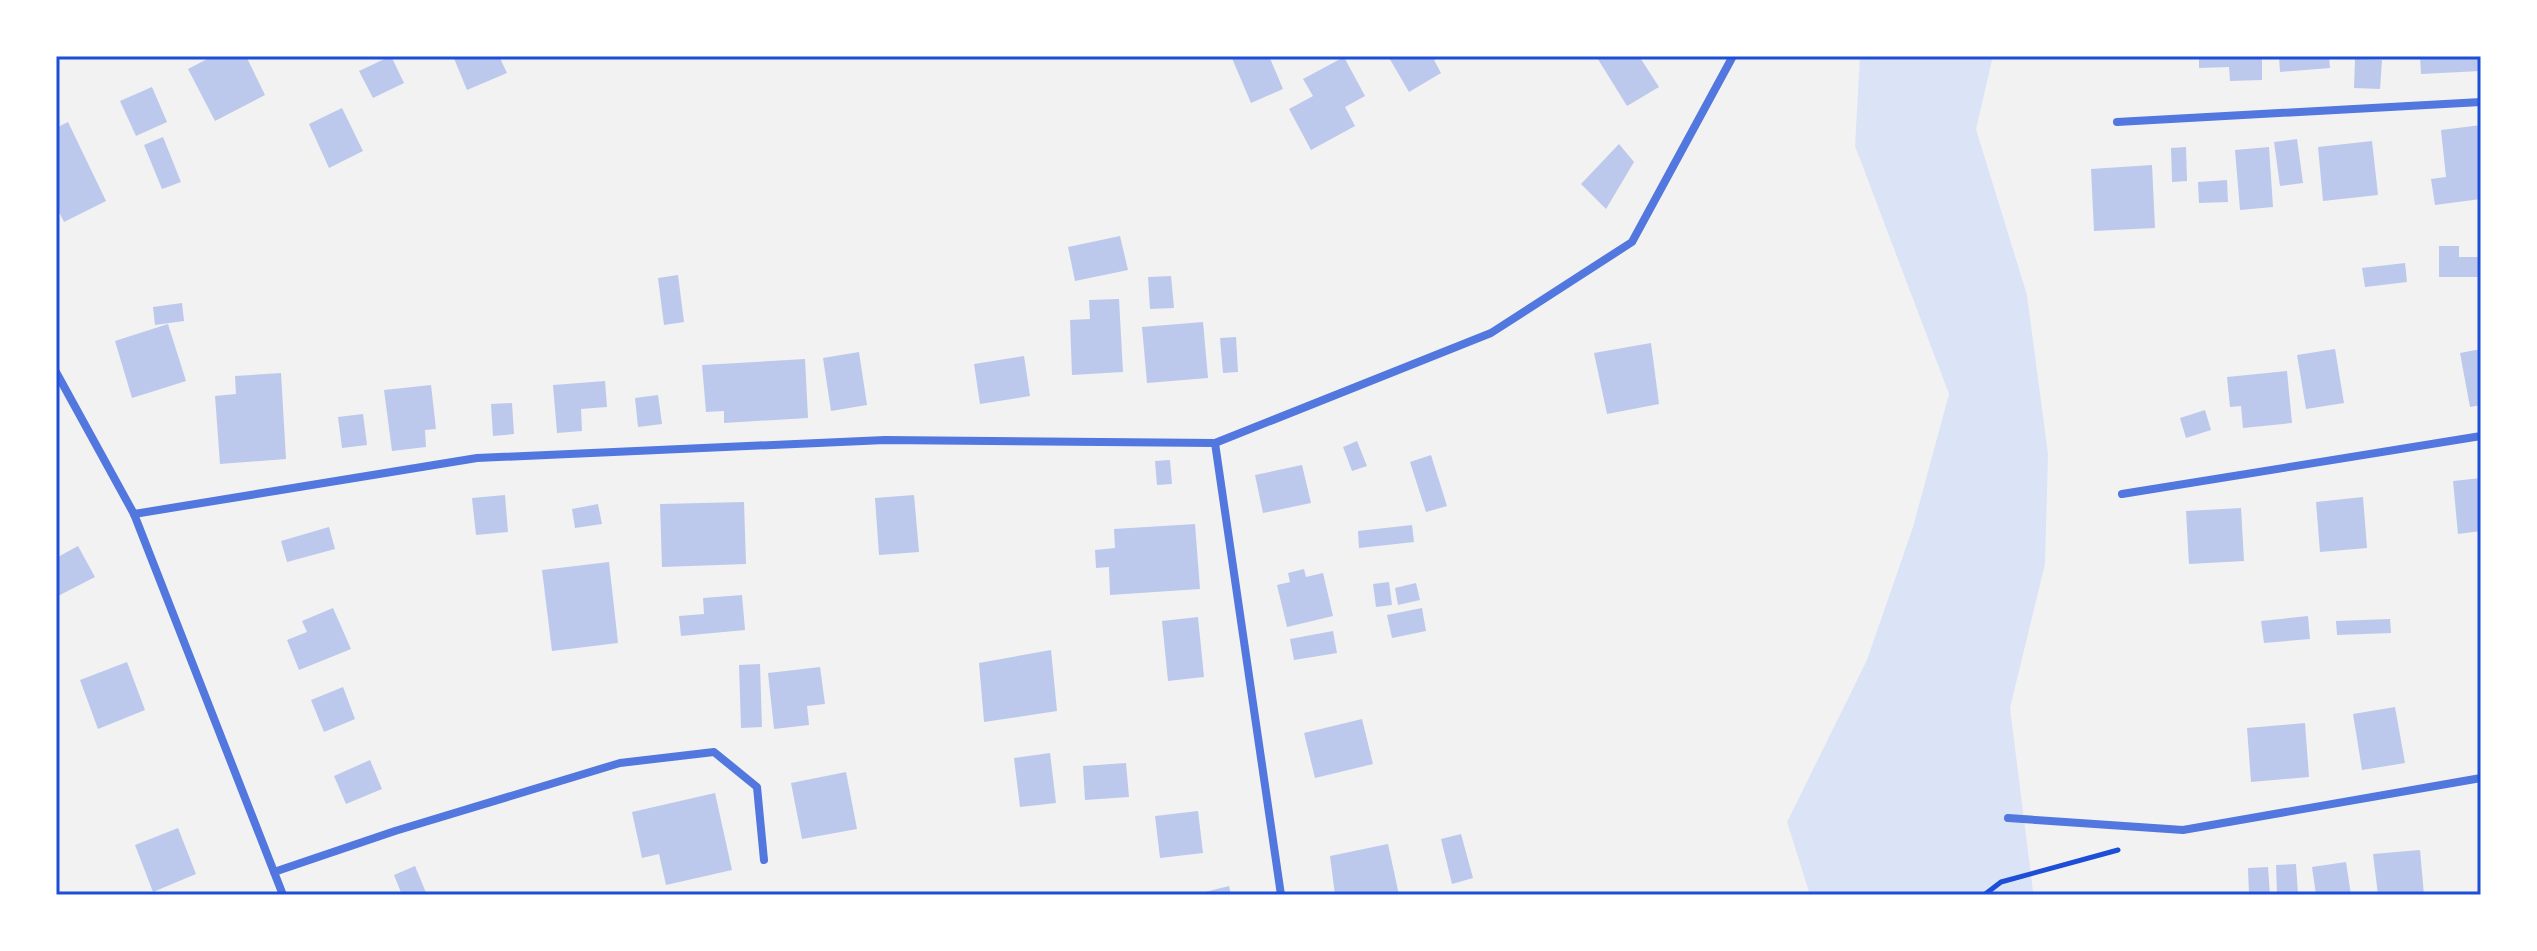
<svg xmlns="http://www.w3.org/2000/svg" width="2537" height="951" viewBox="0 0 2537 951" font-family="'Source Serif 4',serif">
<style>
.green{fill:#dbe4f7}
.building{fill:#bdc9ec}
.lines{fill:none;stroke-linecap:round;stroke-linejoin:round}
.path{stroke:#1d4ed8;stroke-width:5}
.minor{stroke:#5277de;stroke-width:8}
.neatline{fill:none;stroke:#1d4ed8;stroke-width:3}
</style>
<rect width="100%" height="100%" fill="#f2f2f2"/>
<path class="green" d="M 1860,56 L 1993,56 L 1976,129 L 2027,295 L 2048,454 L 2045,564 L 2010,708 L 2033,891 L 2037,895 L 1810,895 L 1787,822 L 1867,660 L 1913,527 L 1949,394 L 1855,146 Z"/>
<g class="building">
<path d="M 213,56 L 246,56 L 265,95 L 215,121 L 188,69 Z"/>
<path d="M 391,56 L 404,83 L 373,98 L 359,71 Z"/>
<path d="M 453,56 L 499,56 L 507,73 L 467,90 Z"/>
<path d="M 1231,56 L 1269,56 L 1283,89 L 1251,103 Z"/>
<path d="M 1388,56 L 1441,56 L 1434,60 L 1441,73 L 1409,92 Z"/>
<path d="M 1596,56 L 1639,56 L 1659,87 L 1627,106 Z"/>
<path d="M 2199,56 L 2262,56 L 2262,80 L 2230,81 L 2229,67 L 2199,68 Z"/>
<path d="M 2279,56 L 2329,56 L 2330,68 L 2280,72 Z"/>
<path d="M 2420,56 L 2480,56 L 2480,71 L 2421,74 Z"/>
<path d="M 1344,57 L 1365,96 L 1345,107 L 1355,126 L 1311,150 L 1289,109 L 1313,96 L 1303,79 Z"/>
<path d="M 2355,59 L 2382,60 L 2380,89 L 2354,88 Z"/>
<path d="M 152,87 L 167,122 L 136,136 L 120,101 Z"/>
<path d="M 342,108 L 363,151 L 329,168 L 309,124 Z"/>
<path d="M 68,122 L 106,201 L 64,222 L 56,206 L 56,128 Z"/>
<path d="M 2481,125 L 2481,199 L 2435,205 L 2431,179 L 2446,177 L 2441,130 Z"/>
<path d="M 163,137 L 181,182 L 162,189 L 144,145 Z"/>
<path d="M 2297,139 L 2303,183 L 2280,186 L 2274,142 Z"/>
<path d="M 2372,141 L 2378,195 L 2323,201 L 2318,147 Z"/>
<path d="M 1619,144 L 1634,162 L 1606,209 L 1581,184 Z"/>
<path d="M 2186,147 L 2187,181 L 2172,182 L 2171,148 Z"/>
<path d="M 2269,147 L 2273,207 L 2240,210 L 2235,150 Z"/>
<path d="M 2152,165 L 2155,228 L 2094,231 L 2091,169 Z"/>
<path d="M 2227,180 L 2228,202 L 2199,203 L 2198,182 Z"/>
<path d="M 1120,236 L 1128,270 L 1075,281 L 1068,247 Z"/>
<path d="M 2439,246 L 2459,246 L 2459,257 L 2480,257 L 2480,277 L 2439,277 Z"/>
<path d="M 2405,263 L 2407,282 L 2365,287 L 2362,268 Z"/>
<path d="M 678,275 L 684,322 L 664,325 L 658,278 Z"/>
<path d="M 1171,276 L 1174,308 L 1150,309 L 1148,277 Z"/>
<path d="M 1119,299 L 1123,372 L 1072,375 L 1070,320 L 1090,319 L 1089,300 Z"/>
<path d="M 182,303 L 184,321 L 155,325 L 153,307 Z"/>
<path d="M 1203,322 L 1208,378 L 1147,383 L 1142,327 Z"/>
<path d="M 168,324 L 186,381 L 132,398 L 115,341 Z"/>
<path d="M 1236,337 L 1238,372 L 1223,373 L 1220,338 Z"/>
<path d="M 1651,343 L 1659,404 L 1607,414 L 1594,353 Z"/>
<path d="M 2335,349 L 2344,403 L 2306,409 L 2297,355 Z"/>
<path d="M 2481,349 L 2481,405 L 2470,407 L 2460,353 Z"/>
<path d="M 859,352 L 867,405 L 831,411 L 823,358 Z"/>
<path d="M 1024,356 L 1030,396 L 980,404 L 974,364 Z"/>
<path d="M 805,359 L 808,418 L 724,423 L 724,411 L 706,412 L 702,365 Z"/>
<path d="M 2287,371 L 2292,423 L 2243,428 L 2241,406 L 2230,407 L 2227,377 Z"/>
<path d="M 281,373 L 286,459 L 220,464 L 215,396 L 236,394 L 235,376 Z"/>
<path d="M 605,381 L 607,407 L 581,409 L 582,431 L 557,433 L 553,385 Z"/>
<path d="M 431,385 L 436,429 L 425,430 L 426,447 L 392,451 L 384,390 Z"/>
<path d="M 658,395 L 662,424 L 638,427 L 635,398 Z"/>
<path d="M 512,403 L 514,434 L 493,436 L 491,404 Z"/>
<path d="M 2205,410 L 2211,430 L 2186,438 L 2180,418 Z"/>
<path d="M 363,414 L 367,445 L 342,448 L 338,417 Z"/>
<path d="M 1357,441 L 1367,466 L 1352,471 L 1343,447 Z"/>
<path d="M 1431,455 L 1447,506 L 1426,512 L 1410,462 Z"/>
<path d="M 1170,460 L 1172,484 L 1157,485 L 1155,461 Z"/>
<path d="M 1302,465 L 1311,503 L 1263,513 L 1255,475 Z"/>
<path d="M 2481,478 L 2481,531 L 2458,534 L 2453,481 Z"/>
<path d="M 505,495 L 508,532 L 476,535 L 472,498 Z"/>
<path d="M 914,495 L 919,552 L 879,555 L 875,498 Z"/>
<path d="M 2363,497 L 2367,548 L 2320,552 L 2316,502 Z"/>
<path d="M 744,502 L 746,564 L 662,567 L 660,504 Z"/>
<path d="M 598,504 L 602,524 L 575,528 L 572,509 Z"/>
<path d="M 2241,508 L 2244,561 L 2189,564 L 2186,511 Z"/>
<path d="M 1195,524 L 1200,589 L 1110,595 L 1109,567 L 1096,568 L 1095,550 L 1115,548 L 1114,529 Z"/>
<path d="M 1412,525 L 1414,542 L 1359,548 L 1358,531 Z"/>
<path d="M 329,527 L 335,549 L 287,562 L 281,541 Z"/>
<path d="M 78,546 L 95,577 L 58,596 L 56,592 L 56,558 Z"/>
<path d="M 609,562 L 618,643 L 552,651 L 542,570 Z"/>
<path d="M 1304,569 L 1306,577 L 1323,573 L 1333,616 L 1287,627 L 1277,585 L 1290,582 L 1288,573 Z"/>
<path d="M 1389,582 L 1392,605 L 1376,607 L 1373,584 Z"/>
<path d="M 1416,583 L 1420,600 L 1398,605 L 1395,588 Z"/>
<path d="M 742,595 L 745,630 L 681,636 L 679,616 L 704,614 L 703,598 Z"/>
<path d="M 333,608 L 351,649 L 299,670 L 287,640 L 307,632 L 302,621 Z"/>
<path d="M 1422,608 L 1426,631 L 1392,638 L 1387,615 Z"/>
<path d="M 2308,616 L 2310,639 L 2264,643 L 2261,621 Z"/>
<path d="M 1198,617 L 1204,677 L 1168,681 L 1162,621 Z"/>
<path d="M 2390,619 L 2391,633 L 2337,635 L 2336,621 Z"/>
<path d="M 1333,631 L 1337,653 L 1294,660 L 1290,639 Z"/>
<path d="M 1051,650 L 1057,711 L 984,722 L 979,663 Z"/>
<path d="M 127,662 L 145,710 L 98,729 L 80,680 Z"/>
<path d="M 760,664 L 762,727 L 741,728 L 739,665 Z"/>
<path d="M 820,667 L 825,704 L 807,706 L 809,725 L 774,729 L 768,673 Z"/>
<path d="M 343,687 L 355,719 L 324,732 L 311,700 Z"/>
<path d="M 2395,707 L 2405,763 L 2362,770 L 2353,714 Z"/>
<path d="M 1362,719 L 1373,764 L 1315,778 L 1304,733 Z"/>
<path d="M 2305,723 L 2309,777 L 2251,782 L 2247,728 Z"/>
<path d="M 1050,753 L 1056,803 L 1020,807 L 1014,758 Z"/>
<path d="M 370,760 L 382,789 L 346,804 L 334,776 Z"/>
<path d="M 1126,763 L 1129,797 L 1085,800 L 1083,766 Z"/>
<path d="M 846,772 L 857,829 L 802,839 L 791,783 Z"/>
<path d="M 715,793 L 732,870 L 666,885 L 659,854 L 642,858 L 632,812 Z"/>
<path d="M 1198,811 L 1203,853 L 1160,858 L 1155,816 Z"/>
<path d="M 178,828 L 196,874 L 153,892 L 135,845 Z"/>
<path d="M 1461,834 L 1473,878 L 1452,884 L 1441,839 Z"/>
<path d="M 1388,844 L 1399,895 L 1335,895 L 1330,856 Z"/>
<path d="M 2420,850 L 2424,895 L 2378,895 L 2373,854 Z"/>
<path d="M 2346,862 L 2351,895 L 2316,895 L 2312,867 Z"/>
<path d="M 2296,864 L 2298,894 L 2277,895 L 2276,865 Z"/>
<path d="M 415,866 L 427,895 L 402,895 L 394,875 Z"/>
<path d="M 2268,867 L 2270,895 L 2249,895 L 2248,868 Z"/>
<path d="M 1229,886 L 1231,895 L 1197,895 L 1197,894 Z"/>
</g>
<g class="lines">
<path class="path" d="M 1984,895 L 2001,882 L 2118,850"/>
<g class="minor">
<path d="M 2117,122 L 2481,102"/>
<path d="M 56,372 L 134,514 L 283,895"/>
<path d="M 1215,443 L 1281,895"/>
<path d="M 2122,494 L 2481,436"/>
<path d="M 134,514 L 477,458 L 885,440 L 1215,443 L 1491,333 L 1632,242 L 1733,56"/>
<path d="M 2008,818 L 2183,830 L 2481,778"/>
<path d="M 274,872 L 395,831 L 620,763 L 714,752 L 757,787 L 764,860"/>
</g>
</g>
<rect width="2537" height="951" fill="none" stroke="#ffffff" stroke-width="116"/>
<rect x="58" y="58" width="2421" height="835" class="neatline"/>
</svg>
